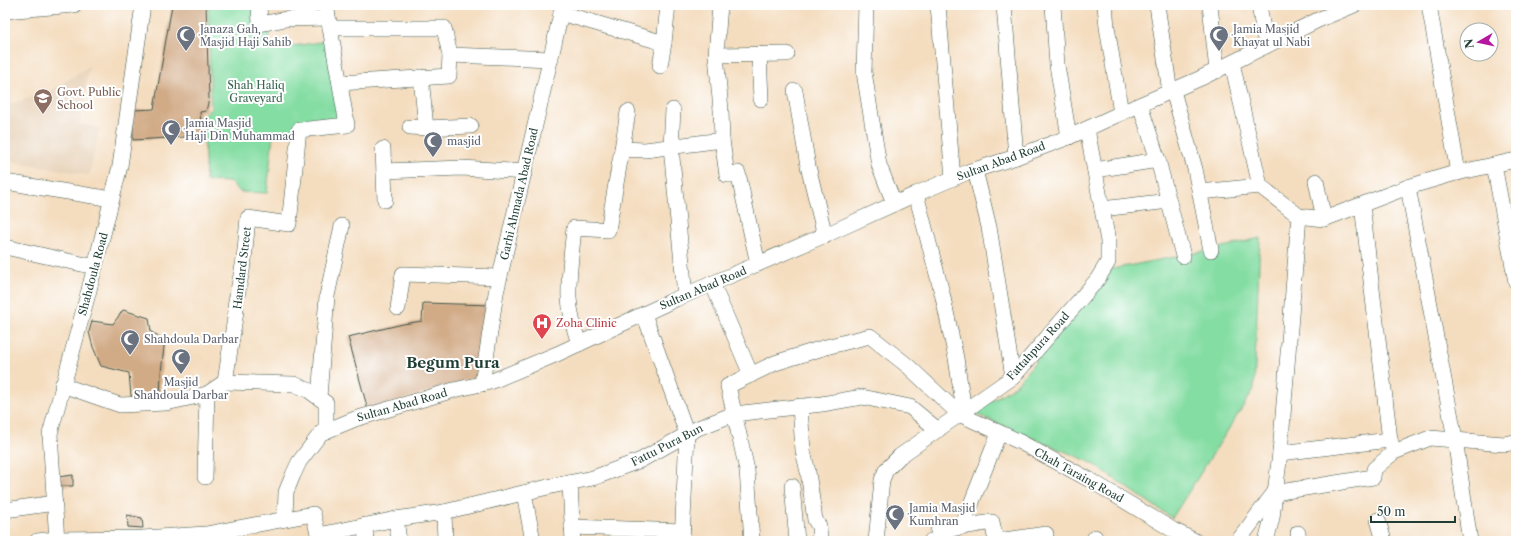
<svg xmlns="http://www.w3.org/2000/svg" width="1521" height="546" viewBox="0 0 1521 546" font-family="'Libre Caslon Text',serif">
<style>
.built{fill:#e6d0b6}
.green{fill:#84dda3;stroke:#528d6c}
.building{fill:#d1aa86}
.lines{fill:none;stroke-linecap:round;stroke-linejoin:round}
.minor-casing{stroke:#3f5549;stroke-width:16}
.minor{stroke:#fff;stroke-width:15}
.labels{text-anchor:middle;stroke-width:4;stroke-linejoin:round;paint-order:stroke}
.worship-label{font-size:11px;fill:#5b616d;stroke:#fff;text-anchor:start}
.park-label{font-size:11px;fill:#386550;stroke:#fff}
.education-label{font-size:11px;fill:#785e54;stroke:#fff;text-anchor:start}
.street-label{font-size:11px;fill:#1f3d34;stroke:#fff}
.health-label{font-size:11px;fill:#be3a42;stroke:#fff;text-anchor:start}
.district-label{font-size:15px;font-weight:bold;fill:#1f3d34;stroke:#fff}
</style>
<rect width="100%" height="100%" fill="#fff"/>
<filter id="ink" filterUnits="userSpaceOnUse"><feTurbulence type="fractalNoise" baseFrequency=".025" numOctaves="2"/><feDisplacementMap in="SourceGraphic" scale="8" xChannelSelector="R" yChannelSelector="G"/><feConvolveMatrix kernelMatrix="1 2 1 2 8 2 1 2 1" color-interpolation-filters="sRGB"/></filter>
<filter id="wash" filterUnits="userSpaceOnUse"><feTurbulence type="fractalNoise" baseFrequency=".012" numOctaves="4" result="noise"/><feDisplacementMap in="SourceGraphic" scale="16" xChannelSelector="R" yChannelSelector="G"/><feGaussianBlur stdDeviation="0.9" result="paint"/><feColorMatrix in="noise" values="0 0 0 0 0 0 0 0 0 0 0 0 0 0 0 0 0 1.4 0 .05"/><feComposite in="paint" operator="in"/></filter>
<g filter="url(#wash)">
<rect width="100%" height="100%" fill="#f4ddbf"/>
<path class="built" d="M 89,66 L 80,124 L 100,128 L 89,175 L 5,160 L 5,105 L 50,92 Z"/>
<g class="green">
<path d="M 208,5 L 259,5 L 267,23 L 271,48 L 301,45 L 332,40 L 347,125 L 273,135 L 267,193 L 240,192 L 231,182 L 206,181 L 203,115 L 211,109 Z"/>
<path d="M 1260,238 L 1254,389 L 1172,518 L 1090,462 L 973,413 L 1015,386 L 1112,269 L 1211,250 Z"/>
</g>
<g id="blocks">
<g class="building">
<path d="M 172,5 L 206,5 L 209,99 L 206,111 L 200,112 L 202,136 L 133,140 L 133,110 L 154,109 Z"/>
<path d="M 423,303 L 491,305 L 482,366 L 475,378 L 368,410 L 348,337 L 403,324 L 422,321 Z"/>
<path d="M 123,310 L 149,318 L 151,332 L 165,339 L 161,372 L 160,399 L 131,396 L 129,373 L 101,366 L 93,347 L 89,332 L 92,321 L 113,324 Z"/>
<path d="M 73,475 L 73,486 L 59,486 L 58,477 Z"/>
<path d="M 127,515 L 142,518 L 143,528 L 128,527 Z"/>
</g>
</g>
</g>
<g filter="url(#ink)">
<use href="#blocks" fill-opacity="0" stroke="#3f5549" stroke-width="1"/>
<g class="lines">
<g class="minor-casing">
<g id="minor">
<path d="M 259,5 L 260,24 L 286,19 L 328,18"/>
<path d="M 720,5 L 716,55 L 721,110 L 722,140"/>
<path d="M 866,5 L 864,72 L 879,165 L 894,203"/>
<path d="M 938,5 L 953,178"/>
<path d="M 1004,5 L 1016,157"/>
<path d="M 1053,5 L 1057,65 L 1069,137"/>
<path d="M 1105,5 L 1107,27 L 1121,113"/>
<path d="M 1157,5 L 1170,92"/>
<path d="M 1210,5 L 1217,71"/>
<path d="M 1259,5 L 1266,46"/>
<path d="M 1429,5 L 1458,173"/>
<path d="M 5,11 L 74,5"/>
<path d="M 561,13 L 664,43 L 668,5"/>
<path d="M 330,28 L 444,28 L 450,55 L 551,59"/>
<path d="M 759,54 L 761,99"/>
<path d="M 716,55 L 787,54"/>
<path d="M 1232,63 L 1260,186 L 1299,216 L 1324,219 L 1408,187 L 1452,174 L 1516,160"/>
<path d="M 660,66 L 664,43"/>
<path d="M 421,77 L 426,128"/>
<path d="M 340,83 L 449,76 L 450,55"/>
<path d="M 795,91 L 808,166 L 825,236"/>
<path d="M 1173,91 L 1195,169 L 1211,250"/>
<path d="M 1140,105 L 1158,160 L 1183,256"/>
<path d="M 410,127 L 426,128 L 471,126"/>
<path d="M 671,146 L 673,110"/>
<path d="M 671,147 L 685,295"/>
<path d="M 383,149 L 385,200"/>
<path d="M 622,149 L 628,112"/>
<path d="M 1494,165 L 1516,282"/>
<path d="M 975,170 L 989,227 L 1013,377"/>
<path d="M 1095,170 L 1158,160"/>
<path d="M 384,171 L 462,168 L 525,172"/>
<path d="M 1316,181 L 1324,219"/>
<path d="M 5,182 L 112,199"/>
<path d="M 1408,187 L 1455,439 L 1470,541"/>
<path d="M 1200,192 L 1260,186"/>
<path d="M 916,194 L 942,293 L 956,358 L 964,411"/>
<path d="M 1362,205 L 1390,440"/>
<path d="M 1102,209 L 1169,201"/>
<path d="M 5,247 L 95,267"/>
<path d="M 712,283 L 751,375"/>
<path d="M 398,308 L 403,274 L 500,277"/>
<path d="M 644,314 L 687,434 L 682,541"/>
<path d="M 579,344 C 574,329 570,313 569,298 C 568,275 572,251 574,228 L 608,230 L 622,149 L 645,150 L 722,140 L 727,175 L 738,173 L 758,264"/>
<path d="M 225,382 L 236,311 L 235,306 L 244,260 L 248,218 L 289,224 L 299,130 L 347,125 L 326,5"/>
<path d="M 482,384 L 496,293 L 563,5"/>
<path d="M 62,385 L 120,405 L 166,403 L 207,394 L 225,382 L 294,384 L 308,390 L 326,403 L 326,431"/>
<path d="M 319,397 L 327,296 L 342,226"/>
<path d="M 800,406 L 803,451 L 808,472 L 815,520 L 819,526 L 820,541"/>
<path d="M 1280,453 L 1390,440 L 1393,448"/>
<path d="M 205,477 L 207,394"/>
<path d="M 570,483 L 573,541"/>
<path d="M 792,486 L 797,541"/>
<path d="M 524,493 L 533,541"/>
<path d="M 5,510 L 55,503"/>
<path d="M 444,512 L 445,541"/>
<path d="M 285,519 L 286,492 L 293,475 L 299,462 L 321,433 L 326,431 L 355,419 L 454,390 L 490,382 L 557,354 L 676,299 L 830,233 L 916,194 L 968,172 L 1016,157 L 1069,137 L 1121,113 L 1201,78 L 1318,20 L 1354,5"/>
<path d="M 396,519 L 399,541"/>
<path d="M 1378,520 L 1384,541"/>
<path d="M 365,525 L 366,541"/>
<path d="M 572,527 L 683,531"/>
<path d="M 962,527 L 999,433"/>
<path d="M 1298,533 L 1299,541"/>
<path d="M 319,535 L 396,519 L 444,512 L 552,486 L 593,478 L 641,460 L 698,428 L 734,414 L 822,404 L 862,397 L 910,407 L 938,430"/>
<path d="M 37,541 L 57,539 L 142,538 L 206,534 L 313,514 L 320,541"/>
<path d="M 57,541 L 50,434 L 88,294 L 120,166 L 143,5"/>
<path d="M 752,541 L 747,470 L 728,386 L 775,363 L 826,347 L 870,336 L 908,366 L 959,414 L 1020,442 L 1090,480 L 1173,530 L 1195,541"/>
<path d="M 876,541 L 882,480 L 886,470 L 900,456 L 1013,377 L 1097,280 L 1108,262 L 1108,241 L 1087,129"/>
<path d="M 931,541 L 941,540 L 938,531 L 992,522 L 996,541"/>
<path d="M 997,541 L 1046,534"/>
<path d="M 1094,541 L 1095,537"/>
<path d="M 1238,541 L 1274,493 L 1373,477 L 1374,469 L 1394,452 L 1430,438 L 1504,444 L 1516,442"/>
<path d="M 1266,541 L 1272,518 L 1280,453 L 1299,216"/>
</g>
</g>
<use href="#minor" class="minor"/>
</g>
</g>
<defs>
<g id="mosque-pin" transform="scale(1)"><path d="M0 17L-7.5 6A9.5 9.5 0 1 1 7.5 6Z" fill="#6b7280" stroke="#fff"/><path d="M3.5-4.9A6 6 0 1 0 3.5 4.9A5 5 0 1 1 3.5-4.9Z" fill="#fff"/></g>
<g id="school-pin" transform="scale(1)"><path d="M0 17L-7.5 6A9.5 9.5 0 1 1 7.5 6Z" fill="#8d6e63" stroke="#fff"/><path d="M0-5L7-2L0 1L-7-2ZM-4 1L0 2.5L4 1V4Q0 6-4 4Z" fill="#fff"/></g>
<g id="hospital-pin" transform="scale(1)"><path d="M0 17L-7.5 6A9.5 9.5 0 1 1 7.5 6Z" fill="#e0444e" stroke="#fff"/><path d="M-5-5h3v3.5h4V-5h3V5h-3V1.5h-4V5h-3Z" fill="#fff"/></g>
</defs>
<g fill-rule="evenodd">
<use href="#mosque-pin" x="186" y="35"/>
<use href="#mosque-pin" x="1219" y="35"/>
<use href="#school-pin" x="43" y="98"/>
<use href="#mosque-pin" x="171" y="129"/>
<use href="#mosque-pin" x="433" y="141"/>
<use href="#hospital-pin" x="542" y="323"/>
<use href="#mosque-pin" x="130" y="339"/>
<use href="#mosque-pin" x="181" y="358"/>
<use href="#mosque-pin" x="895" y="514"/>
</g>
<g class="labels">
<g class="worship-label">
<text x="200" y="33">Janaza Gah,<tspan x="200" dy="13">Masjid Haji Sahib</tspan></text>
<text x="1233" y="33">Jamia Masjid<tspan x="1233" dy="13">Khayat ul Nabi</tspan></text>
<text x="185" y="127">Jamia Masjid<tspan x="185" dy="13">Haji Din Muhammad</tspan></text>
<text x="447" y="145">masjid</text>
<text x="144" y="343">Shahdoula Darbar</text>
<text x="181" y="386" text-anchor="middle">Masjid<tspan x="181" dy="13">Shahdoula Darbar</tspan></text>
<text x="909" y="512">Jamia Masjid<tspan x="909" dy="13">Kumhran</tspan></text>
</g>
<g class="park-label">
<text x="256" y="89">Shah Haliq<tspan x="256" dy="13">Graveyard</tspan></text>
</g>
<g class="education-label">
<text x="57" y="96">Govt. Public<tspan x="57" dy="13">School</tspan></text>
</g>
<g class="street-label">
<text transform="translate(1001 161) rotate(-20)" y="4">Sultan Abad Road</text>
<text transform="translate(519 194) rotate(-77)" y="4">Garhi Ahmada Abad Road</text>
<text transform="translate(242 268) rotate(-83)" y="4">Hamdard Street</text>
<text transform="translate(93 274) rotate(-75)" y="4">Shahdoula Road</text>
<text transform="translate(703 288) rotate(-23)" y="4">Sultan Abad Road</text>
<text transform="translate(1038 346) rotate(-48)" y="4">Fattahpura Road</text>
<text transform="translate(402 405) rotate(-16)" y="4">Sultan Abad Road</text>
<text transform="translate(667 445) rotate(-27)" y="4">Fattu Pura Bun</text>
<text transform="translate(1079 475) rotate(29)" y="4">Chah Taraing Road</text>
</g>
<g class="health-label">
<text x="556" y="327">Zoha Clinic</text>
</g>
<g class="district-label">
<text x="453" y="368">Begum Pura</text>
</g>
</g>
<rect width="1521" height="546" fill="none" stroke="#fff" stroke-width="20"/>
<g transform="translate(1479 42) rotate(261)"><circle r="19" fill="#ffffff" stroke="#a5b1ae"/>
<path d="M0-3L7 15L0 10L-7 15Z" fill="#b5179e"/>
<text y="-6" font-size="11" font-weight="bold" text-anchor="middle" fill="#1f3d34">N</text>
</g>
<path d="M1371 516v6h84v-6" fill="none" stroke="#1f3d34" stroke-width="2"/>
<text x="1377" y="516" font-size="12" fill="#1f3d34" stroke="#ffffff" stroke-width="3" paint-order="stroke">50 m</text>
</svg>
